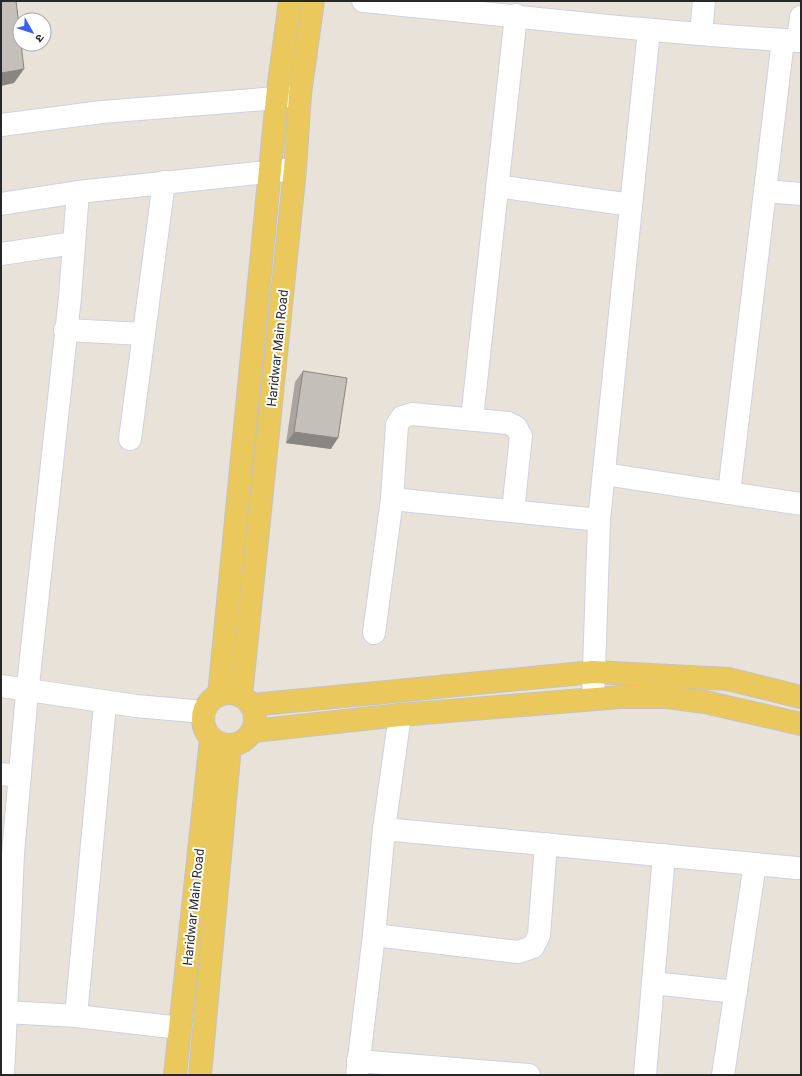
<svg xmlns="http://www.w3.org/2000/svg" width="802" height="1076" viewBox="0 0 802 1076" font-family="Roboto,'Noto Sans Devanagari',sans-serif">
<style>
.lines{fill:none;stroke-linecap:round;stroke-linejoin:round}
.minor-casing{stroke:#ced1e0;stroke-width:24}
.major-casing{stroke:#c3c3c3;stroke-width:24}
.minor{stroke:#fff;stroke-width:22}
.major{stroke:#ebc85c;stroke-width:22}
.wall{fill:#a9a49e}
.shaded-wall{fill:#898681}
.building{fill:#c4bfb8;stroke:#898681}
.labels{text-anchor:middle;stroke-width:4;stroke-linejoin:round;paint-order:stroke}
.street-label{font-size:13px;fill:#272727;stroke:#fff}
</style>
<rect width="100%" height="100%" fill="#e9e2d8"/>
<g class="lines">
<g class="minor-casing">
<g id="minor">
<path d="M 363,1 C 509,15 655,33 801,41"/>
<path d="M 701,34 L 704,1"/>
<path d="M 798,41 L 801,17"/>
<path d="M 1,125 L 102,112 L 277,98 L 296,95"/>
<path d="M 497,186 L 631,205"/>
<path d="M 765,191 L 801,194"/>
<path d="M 78,192 L 70,297 L 26,704 L 13,854 L 6,1012 L 76,1016 L 180,1028"/>
<path d="M 1,204 L 78,192 L 295,169"/>
<path d="M 1,254 L 74,243"/>
<path d="M 65,330 L 144,334"/>
<path d="M 472,419 L 516,15"/>
<path d="M 130,439 L 164,182"/>
<path d="M 604,474 L 801,504"/>
<path d="M 729,493 L 783,40"/>
<path d="M 392,499 L 599,520"/>
<path d="M 374,633 L 392,499 L 397,425 L 402,417 L 412,414 L 508,423 L 516,427 L 521,436 L 513,511"/>
<path d="M 1,686 L 136,706 L 204,712"/>
<path d="M 593,699 L 599,520 L 649,30"/>
<path d="M 1,774 L 20,776"/>
<path d="M 384,829 L 797,868"/>
<path d="M 374,935 L 518,952 L 533,947 L 539,935 L 546,844"/>
<path d="M 653,983 L 736,992"/>
<path d="M 76,1016 L 104,715"/>
<path d="M 358,1061 L 529,1075"/>
<path d="M 3,1075 L 6,1012"/>
<path d="M 357,1075 L 374,935 L 384,829 L 400,715"/>
<path d="M 645,1075 L 664,855"/>
<path d="M 723,1075 L 755,864"/>
</g>
</g>
<g class="major-casing">
<g id="major">
<circle cx="229" cy="719" r="26"/>
<path d="M 219,695 L 277,98 L 290,1"/>
<path d="M 241,696 L 295,169 L 300,94 L 313,1"/>
<path d="M 251,705 L 593,672 L 728,679 L 801,697"/>
<path d="M 253,731 L 400,715 L 620,697 L 667,697 L 705,702 L 801,724"/>
<path d="M 175,1075 L 211,739"/>
<path d="M 200,1075 L 230,746"/>
</g>
</g>
<use href="#minor" class="minor"/>
<use href="#major" class="major"/>
</g>
<path class="wall" d="M 303,371 L 331,449 L 286,443 L 295,382 Z"/>
<g class="shaded-wall">
<path d="M 24,69 L 14,83 L 1,86 L 1,73 Z"/>
<path d="M 294,432 L 338,438 L 331,449 L 286,443 Z"/>
</g>
<g class="building">
<path d="M 1,1 L 16,1 L 20,34 L 20,44 L 21,44 L 24,69 L 1,73 Z"/>
<path d="M 303,371 L 347,378 L 338,438 L 294,432 Z"/>
</g>
<g class="labels">
<g class="street-label">
<text transform="translate(277 348) rotate(-84)" y="5">Haridwar Main Road</text>
<text transform="translate(193 907) rotate(-84)" y="5">Haridwar Main Road</text>
</g>
</g>
<rect width="802" height="1076" fill="none" stroke="#272727" stroke-width="4"/>
<g transform="translate(32 32) rotate(129)"><circle r="19" fill="#ffffff" stroke="#a9a9a9"/>
<path d="M0-3L7 15L0 10L-7 15Z" fill="#3b5ff3"/>
<text y="-6" font-size="11" font-weight="bold" text-anchor="middle" fill="#272727">उ</text>
</g>
</svg>
